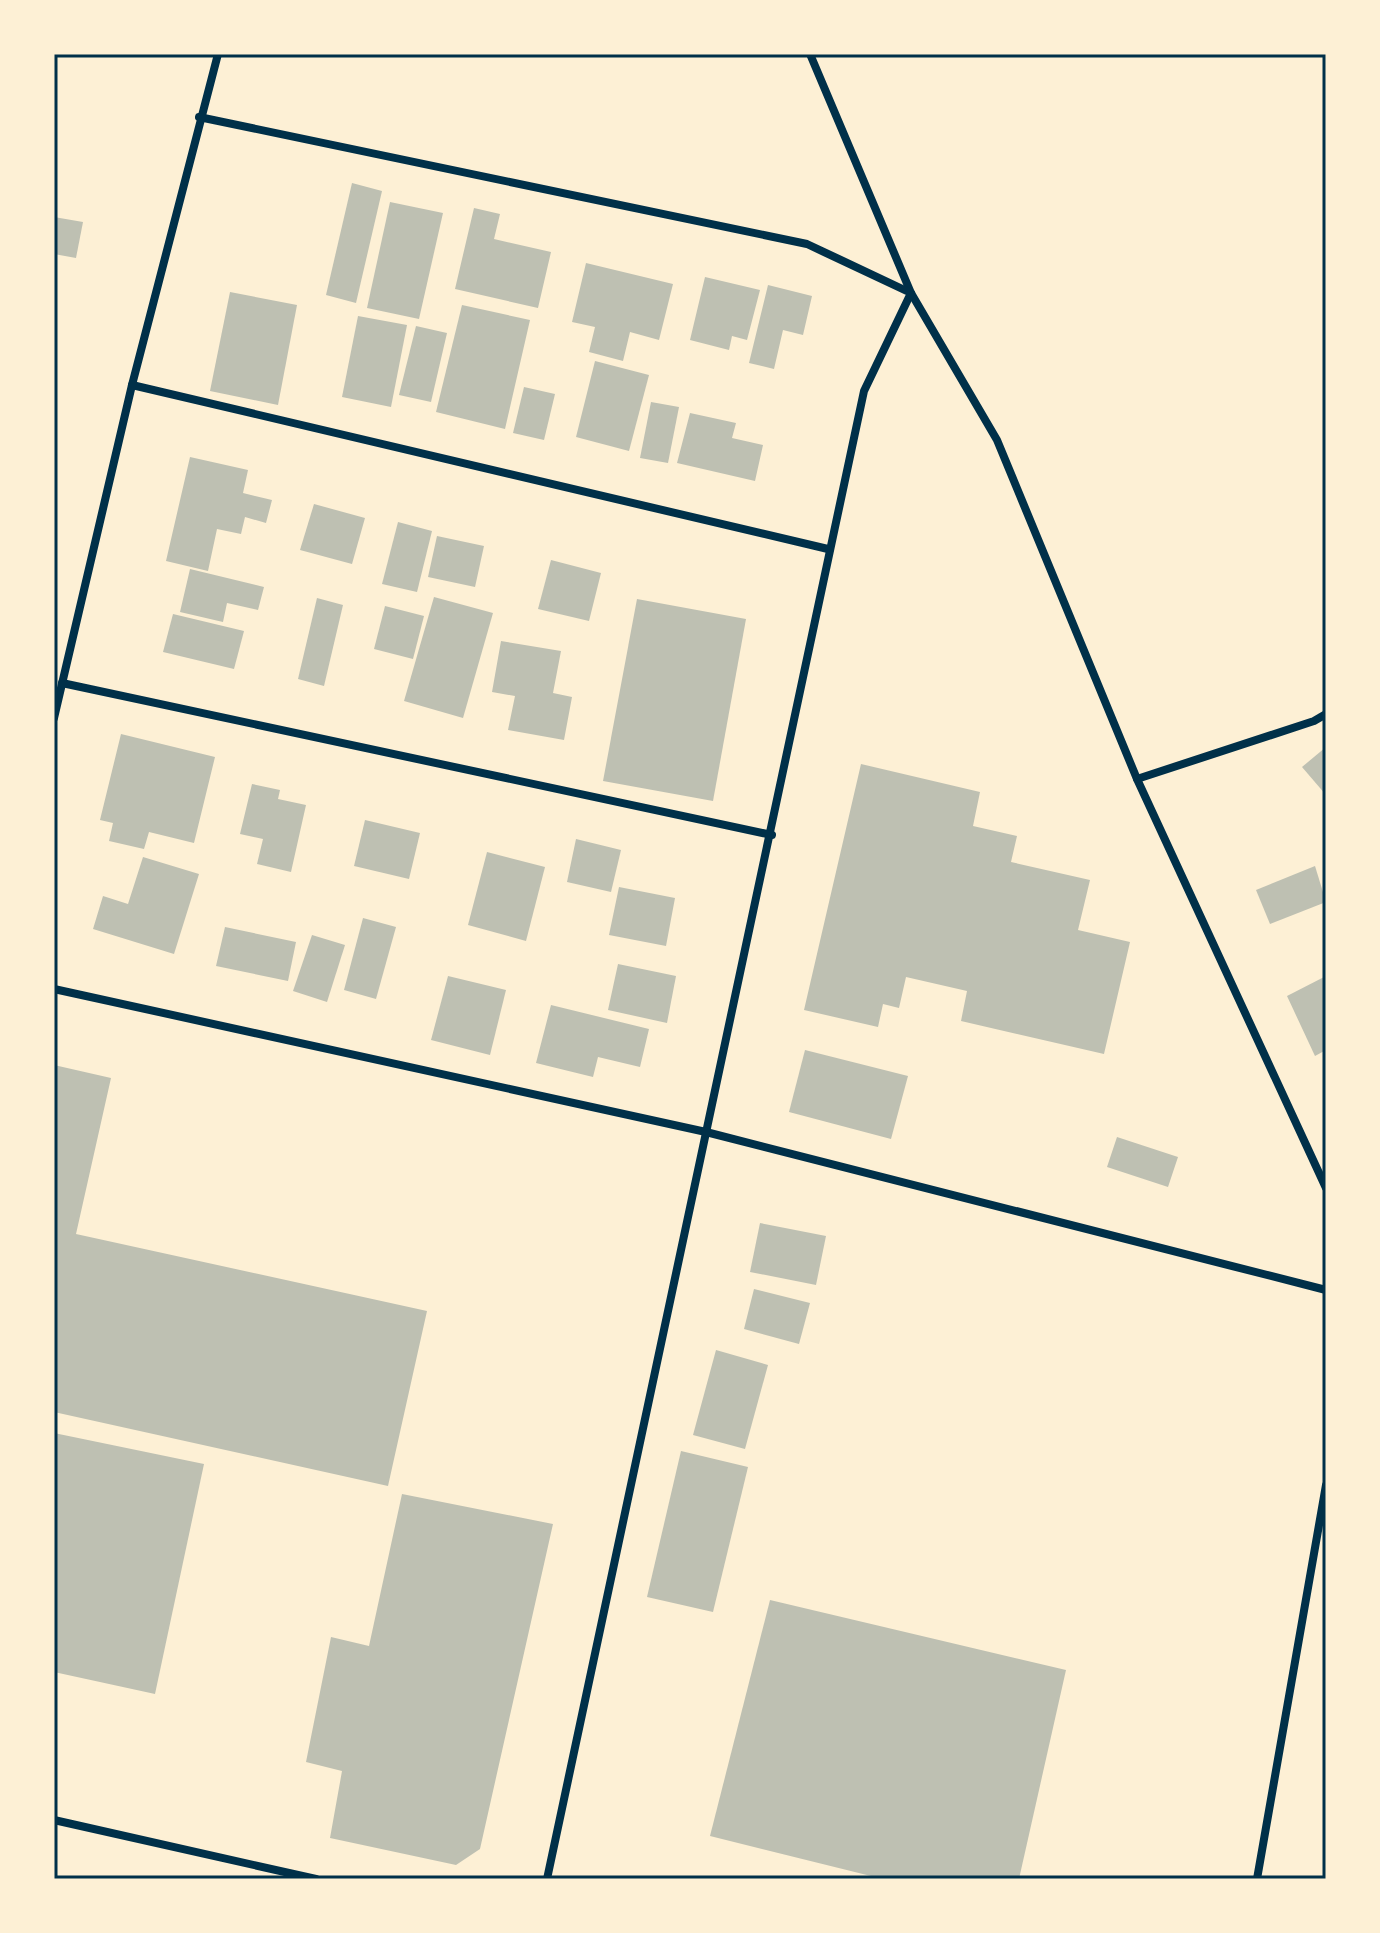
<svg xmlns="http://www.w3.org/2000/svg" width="1380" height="1933" viewBox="0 0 1380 1933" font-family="Manrope,sans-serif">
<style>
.building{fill:#bec0b2}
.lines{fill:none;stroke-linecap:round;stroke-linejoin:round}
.minor{stroke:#003049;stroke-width:8}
.neatline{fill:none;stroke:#003049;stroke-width:3}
</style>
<rect width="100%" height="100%" fill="#fdf0d5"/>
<g class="building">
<path d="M 352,183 L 382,191 L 356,303 L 326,295 Z"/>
<path d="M 390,202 L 443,213 L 419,319 L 367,308 Z"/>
<path d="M 474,208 L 500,214 L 494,239 L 551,252 L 538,308 L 455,289 Z"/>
<path d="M 54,217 L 83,222 L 76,258 L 54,254 Z"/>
<path d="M 586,263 L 673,284 L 659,340 L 630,332 L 623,361 L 589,352 L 595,327 L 572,322 Z"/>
<path d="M 705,277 L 760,290 L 747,340 L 732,336 L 729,350 L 690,340 Z"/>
<path d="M 768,285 L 812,296 L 803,335 L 783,330 L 774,369 L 749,363 Z"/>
<path d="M 230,292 L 297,305 L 278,405 L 210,391 Z"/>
<path d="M 462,305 L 530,320 L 505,429 L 436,412 Z"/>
<path d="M 358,316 L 407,325 L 391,407 L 342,397 Z"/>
<path d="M 416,326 L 447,333 L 431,402 L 399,395 Z"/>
<path d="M 595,361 L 649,375 L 629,451 L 576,437 Z"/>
<path d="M 524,387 L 555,394 L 544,440 L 513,433 Z"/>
<path d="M 651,402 L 679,407 L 668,463 L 640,458 Z"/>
<path d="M 690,413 L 736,423 L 732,438 L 763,445 L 755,481 L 677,463 Z"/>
<path d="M 190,457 L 248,470 L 243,493 L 272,500 L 266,523 L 245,517 L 241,534 L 217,529 L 208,571 L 166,561 Z"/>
<path d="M 314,504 L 365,518 L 352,564 L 300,550 Z"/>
<path d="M 398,522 L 432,531 L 417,592 L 382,584 Z"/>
<path d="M 437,536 L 484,546 L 475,587 L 428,577 Z"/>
<path d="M 551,560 L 601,573 L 589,621 L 538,609 Z"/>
<path d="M 190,569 L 264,587 L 258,610 L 227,603 L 223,622 L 180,612 Z"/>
<path d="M 434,597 L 493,613 L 463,718 L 404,701 Z"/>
<path d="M 317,598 L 343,605 L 324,686 L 298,679 Z"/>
<path d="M 637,599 L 746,619 L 713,801 L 603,781 Z"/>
<path d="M 385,606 L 424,616 L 413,659 L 374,649 Z"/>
<path d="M 173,614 L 244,631 L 234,669 L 163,652 Z"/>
<path d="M 501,641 L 561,651 L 553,693 L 572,697 L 564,740 L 508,730 L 515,696 L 492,692 Z"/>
<path d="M 121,734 L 215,757 L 194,843 L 149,832 L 144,849 L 109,841 L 113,823 L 100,820 Z"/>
<path d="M 1326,747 L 1326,795 L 1302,767 Z"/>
<path d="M 861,764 L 980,792 L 973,826 L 1017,836 L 1011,862 L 1090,880 L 1078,930 L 1130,942 L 1104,1054 L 961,1021 L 967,991 L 906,977 L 899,1008 L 883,1004 L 878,1027 L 804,1010 Z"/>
<path d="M 252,784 L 280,790 L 278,799 L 306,805 L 291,872 L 257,864 L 263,839 L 240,834 Z"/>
<path d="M 365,820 L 420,833 L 409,879 L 354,866 Z"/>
<path d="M 576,839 L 621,850 L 611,892 L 567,882 Z"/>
<path d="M 487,852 L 545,867 L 526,941 L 468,925 Z"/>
<path d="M 143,857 L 199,874 L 174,954 L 93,929 L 103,896 L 128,904 Z"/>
<path d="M 1315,866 L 1326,902 L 1270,924 L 1256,890 Z"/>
<path d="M 619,887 L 675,898 L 666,946 L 609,935 Z"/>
<path d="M 363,918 L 396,927 L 376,999 L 344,990 Z"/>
<path d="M 225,927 L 296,942 L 288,981 L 216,966 Z"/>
<path d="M 312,935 L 345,945 L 327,1002 L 293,991 Z"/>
<path d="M 618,964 L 676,976 L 667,1023 L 608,1010 Z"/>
<path d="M 448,976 L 506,990 L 490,1055 L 431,1040 Z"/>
<path d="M 1326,976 L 1326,1050 L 1315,1056 L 1287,996 Z"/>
<path d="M 551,1005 L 649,1029 L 640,1067 L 598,1057 L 593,1077 L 536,1063 Z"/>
<path d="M 805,1050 L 908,1076 L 891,1139 L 789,1112 Z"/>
<path d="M 54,1065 L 111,1078 L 76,1234 L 427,1311 L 388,1486 L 54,1412 Z"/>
<path d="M 1117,1137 L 1178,1157 L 1168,1187 L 1107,1167 Z"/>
<path d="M 760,1223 L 826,1236 L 816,1285 L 750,1272 Z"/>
<path d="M 754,1289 L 810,1303 L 799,1344 L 744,1329 Z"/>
<path d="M 716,1350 L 768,1365 L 745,1449 L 693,1435 Z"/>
<path d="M 54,1433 L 204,1464 L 155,1694 L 54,1672 Z"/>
<path d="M 681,1451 L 748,1467 L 713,1612 L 647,1597 Z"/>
<path d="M 402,1494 L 553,1524 L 480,1849 L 456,1865 L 330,1838 L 342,1771 L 306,1762 L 331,1637 L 369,1646 Z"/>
<path d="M 770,1600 L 1066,1670 L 1019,1879 L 883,1879 L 710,1836 Z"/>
</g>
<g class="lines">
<g class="minor">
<path d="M 810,54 L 911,293 L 997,440 L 1137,779 L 1326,1188"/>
<path d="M 199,117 L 807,244 L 911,293 L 864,391 L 547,1879"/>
<path d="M 132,385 L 828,549"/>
<path d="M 62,683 L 772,835"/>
<path d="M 54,718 L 132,385 L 218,54"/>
<path d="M 1137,779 L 1314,721 L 1326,714"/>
<path d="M 54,989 L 706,1132 L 1326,1290"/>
<path d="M 54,1820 L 316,1879"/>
<path d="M 1257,1879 L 1326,1485"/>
</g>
</g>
<rect width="1380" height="1933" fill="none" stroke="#fdf0d5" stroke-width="112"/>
<rect x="56" y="56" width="1268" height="1821" class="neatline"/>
</svg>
